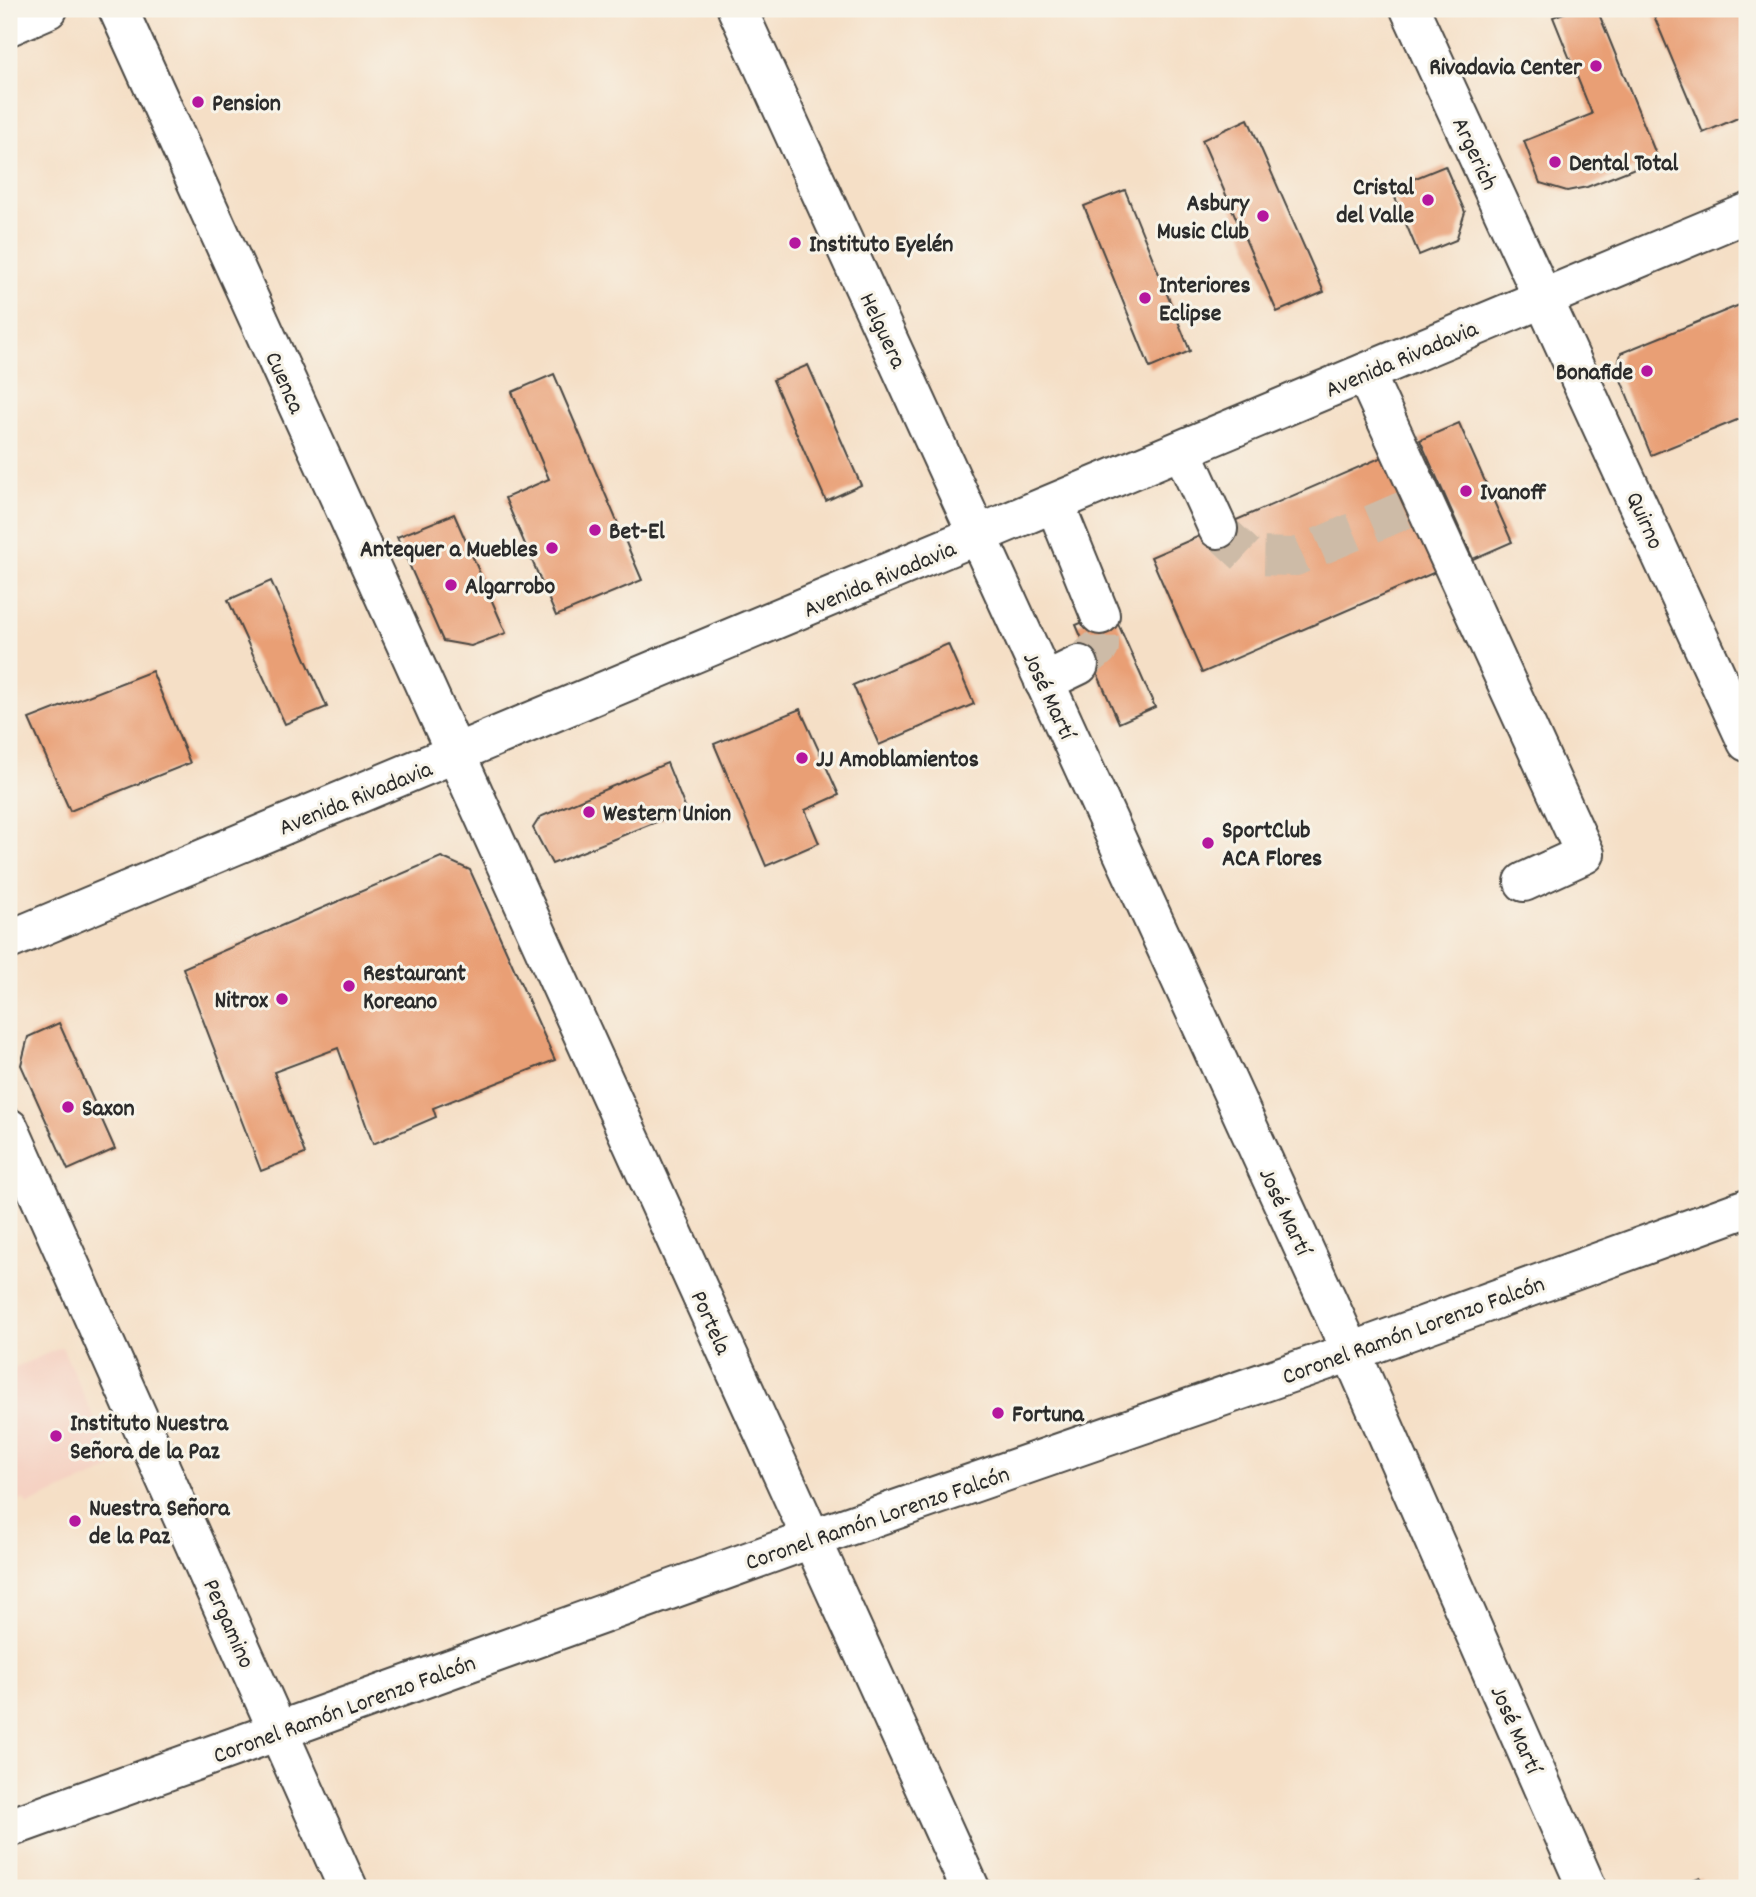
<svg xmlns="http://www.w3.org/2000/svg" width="1756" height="1897" viewBox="0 0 1756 1897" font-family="Dekko,sans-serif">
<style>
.built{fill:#f5d2c3}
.building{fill:#e99f74}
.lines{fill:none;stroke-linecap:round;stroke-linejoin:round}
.minor-tunnel{stroke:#cdbba7;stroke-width:38;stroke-dasharray:38 19;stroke-linecap:butt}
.minor-casing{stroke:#494642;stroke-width:42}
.major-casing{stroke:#494642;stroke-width:42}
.minor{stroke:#fff;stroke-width:38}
.major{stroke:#fff;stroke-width:38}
.poi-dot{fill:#b5179e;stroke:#f7f3e8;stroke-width:2.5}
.labels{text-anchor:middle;stroke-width:6;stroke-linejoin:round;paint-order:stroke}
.poi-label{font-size:24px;font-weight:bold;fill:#2b2b2b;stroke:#f7f3e8;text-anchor:start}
.street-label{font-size:24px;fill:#2b2b2b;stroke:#f7f3e8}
</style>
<rect width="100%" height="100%" fill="#f7f3e8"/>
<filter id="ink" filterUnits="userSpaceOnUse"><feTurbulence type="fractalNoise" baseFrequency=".0143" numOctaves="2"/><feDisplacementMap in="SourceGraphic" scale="14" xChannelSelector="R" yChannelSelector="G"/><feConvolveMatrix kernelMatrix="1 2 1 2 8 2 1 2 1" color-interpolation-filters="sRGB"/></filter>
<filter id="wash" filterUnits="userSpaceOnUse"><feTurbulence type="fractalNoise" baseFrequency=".00686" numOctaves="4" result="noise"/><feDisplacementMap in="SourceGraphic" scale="28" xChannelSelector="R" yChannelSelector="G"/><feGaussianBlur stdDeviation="1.57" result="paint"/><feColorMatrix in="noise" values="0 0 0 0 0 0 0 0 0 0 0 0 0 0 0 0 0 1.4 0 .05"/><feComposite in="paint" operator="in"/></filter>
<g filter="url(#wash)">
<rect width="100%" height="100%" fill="#f5dfc6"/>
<path class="built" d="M 62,1347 L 116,1467 L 27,1505 L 24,1499 L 9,1506 L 9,1370 Z"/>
<g id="blocks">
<g class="building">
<path d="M 1574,9 L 1597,9 L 1658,159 L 1587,187 L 1567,191 L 1540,183 L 1524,141 L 1592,114 L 1553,17 Z"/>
<path d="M 1651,9 L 1747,9 L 1747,114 L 1703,133 Z"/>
<path d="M 1248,119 L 1324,292 L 1277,312 L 1202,140 Z"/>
<path d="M 1445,166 L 1465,212 L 1456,240 L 1419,255 L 1391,188 Z"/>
<path d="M 1125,190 L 1190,351 L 1150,368 L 1084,206 Z"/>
<path d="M 1747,302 L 1747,416 L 1651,455 L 1617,370 L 1621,353 Z"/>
<path d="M 808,365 L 861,485 L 826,501 L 773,380 Z"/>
<path d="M 554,374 L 642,580 L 556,616 L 505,498 L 549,479 L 512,392 Z"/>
<path d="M 1459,423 L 1512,542 L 1473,559 L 1420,440 Z"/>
<path d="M 1396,451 L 1447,567 L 1202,673 L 1151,557 Z"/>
<path d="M 454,514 L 506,633 L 471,646 L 443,641 L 397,537 Z"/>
<path d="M 271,581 L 327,707 L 285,724 L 228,600 Z"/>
<path d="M 1112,610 L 1155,707 L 1119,723 L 1076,625 Z"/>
<path d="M 948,644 L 974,704 L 879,745 L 853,685 Z"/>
<path d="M 152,671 L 190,763 L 70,811 L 29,719 Z"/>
<path d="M 800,709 L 839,795 L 805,810 L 819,843 L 766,866 L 714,744 Z"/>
<path d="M 667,763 L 686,810 L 552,864 L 533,828 L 540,817 Z"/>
<path d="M 441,857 L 470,870 L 555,1060 L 433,1108 L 436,1117 L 373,1144 L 338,1048 L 274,1072 L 305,1154 L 261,1171 L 183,968 Z"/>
<path d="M 59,1023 L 115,1149 L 68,1170 L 21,1065 L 28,1037 Z"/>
<path d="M 1700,1877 L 1705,1888 L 1673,1888 Z"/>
</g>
</g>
</g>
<g filter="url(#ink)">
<use href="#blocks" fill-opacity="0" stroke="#494642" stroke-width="2"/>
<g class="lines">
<g class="minor-tunnel">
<path d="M 1218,529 L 1247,556 L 1295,557 L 1404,510"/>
<path d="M 1079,665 L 1100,647 L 1100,615"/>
</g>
<g class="minor-casing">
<g id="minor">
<path d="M 118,9 L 970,1888"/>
<path d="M 737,9 L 1351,1352 L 1587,1888"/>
<path d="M 1410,9 L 1747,742"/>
<path d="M 9,26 L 48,9"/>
<path d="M 1365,373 L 1585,854 L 1524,882"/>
<path d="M 1182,450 L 1218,529"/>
<path d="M 1055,504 L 1100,615"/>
<path d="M 1044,682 L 1079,665"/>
<path d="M 9,1128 L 348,1888"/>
<path d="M 9,1828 L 811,1539 L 1351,1352 L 1747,1208"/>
</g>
</g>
<g class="major-casing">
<path id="major" d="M 9,940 L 1747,213"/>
</g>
<use href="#minor" class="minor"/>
<use href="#major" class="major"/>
</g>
</g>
<g class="poi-dot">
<circle cx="1596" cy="66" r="7"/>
<circle cx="198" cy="102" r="7"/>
<circle cx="1555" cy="162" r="7"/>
<circle cx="1428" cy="200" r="7"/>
<circle cx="1263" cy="216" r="7"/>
<circle cx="795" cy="243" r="7"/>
<circle cx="1145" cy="298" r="7"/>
<circle cx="1647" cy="371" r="7"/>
<circle cx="1466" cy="491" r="7"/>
<circle cx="595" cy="530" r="7"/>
<circle cx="552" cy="548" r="7"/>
<circle cx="451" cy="585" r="7"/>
<circle cx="802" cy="758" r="7"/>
<circle cx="589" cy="812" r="7"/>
<circle cx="1208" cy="843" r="7"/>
<circle cx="349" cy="986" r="7"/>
<circle cx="282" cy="999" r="7"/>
<circle cx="68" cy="1107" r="7"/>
<circle cx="998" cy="1413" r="7"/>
<circle cx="56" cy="1436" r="7"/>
<circle cx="75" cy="1521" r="7"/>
</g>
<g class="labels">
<g class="poi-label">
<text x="1582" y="74" text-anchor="end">Rivadavia Center</text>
<text x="212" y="110">Pension</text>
<text x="1569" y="170">Dental Total</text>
<text x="1414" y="194" text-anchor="end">Cristal<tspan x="1414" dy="28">del Valle</tspan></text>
<text x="1249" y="210" text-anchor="end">Asbury<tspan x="1249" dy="28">Music Club</tspan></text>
<text x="809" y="251">Instituto Eyelén</text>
<text x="1159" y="292">Interiores<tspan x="1159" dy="28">Eclipse</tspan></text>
<text x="1633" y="379" text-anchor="end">Bonafide</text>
<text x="1480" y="499">Ivanoff</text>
<text x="609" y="538">Bet-El</text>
<text x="538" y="556" text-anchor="end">Antequer a Muebles</text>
<text x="465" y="593">Algarrobo</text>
<text x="816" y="766">JJ Amoblamientos</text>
<text x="603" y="820">Western Union</text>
<text x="1222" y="837">SportClub<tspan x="1222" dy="28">ACA Flores</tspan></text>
<text x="363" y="980">Restaurant<tspan x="363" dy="28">Koreano</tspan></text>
<text x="268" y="1007" text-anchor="end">Nitrox</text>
<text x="82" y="1115">Saxon</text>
<text x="1012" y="1421">Fortuna</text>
<text x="70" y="1430">Instituto Nuestra<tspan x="70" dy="28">Señora de la Paz</tspan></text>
<text x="89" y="1515">Nuestra Señora<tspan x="89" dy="28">de la Paz</tspan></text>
</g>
<g class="street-label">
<text transform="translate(1476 153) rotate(65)" y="8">Argerich</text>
<text transform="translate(884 330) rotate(65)" y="8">Helguera</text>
<text transform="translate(1401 358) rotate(-23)" y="8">Avenida Rivadavia</text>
<text transform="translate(286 382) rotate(66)" y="8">Cuenca</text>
<text transform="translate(1646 520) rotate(66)" y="8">Quirno</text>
<text transform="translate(879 578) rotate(-23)" y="8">Avenida Rivadavia</text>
<text transform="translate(1050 695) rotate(65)" y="8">José Martí</text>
<text transform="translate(355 797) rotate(-22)" y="8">Avenida Rivadavia</text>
<text transform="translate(1286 1211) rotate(65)" y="8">José Martí</text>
<text transform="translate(712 1322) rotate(66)" y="8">Portela</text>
<text transform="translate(1413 1329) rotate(-20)" y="8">Coronel Ramón Lorenzo Falcón</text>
<text transform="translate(877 1517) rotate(-19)" y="8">Coronel Ramón Lorenzo Falcón</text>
<text transform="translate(230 1623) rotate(66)" y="8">Pergamino</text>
<text transform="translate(344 1708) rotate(-20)" y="8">Coronel Ramón Lorenzo Falcón</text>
<text transform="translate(1517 1729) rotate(66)" y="8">José Martí</text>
</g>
</g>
<rect width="1756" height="1897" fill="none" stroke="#f7f3e8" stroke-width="35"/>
</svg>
